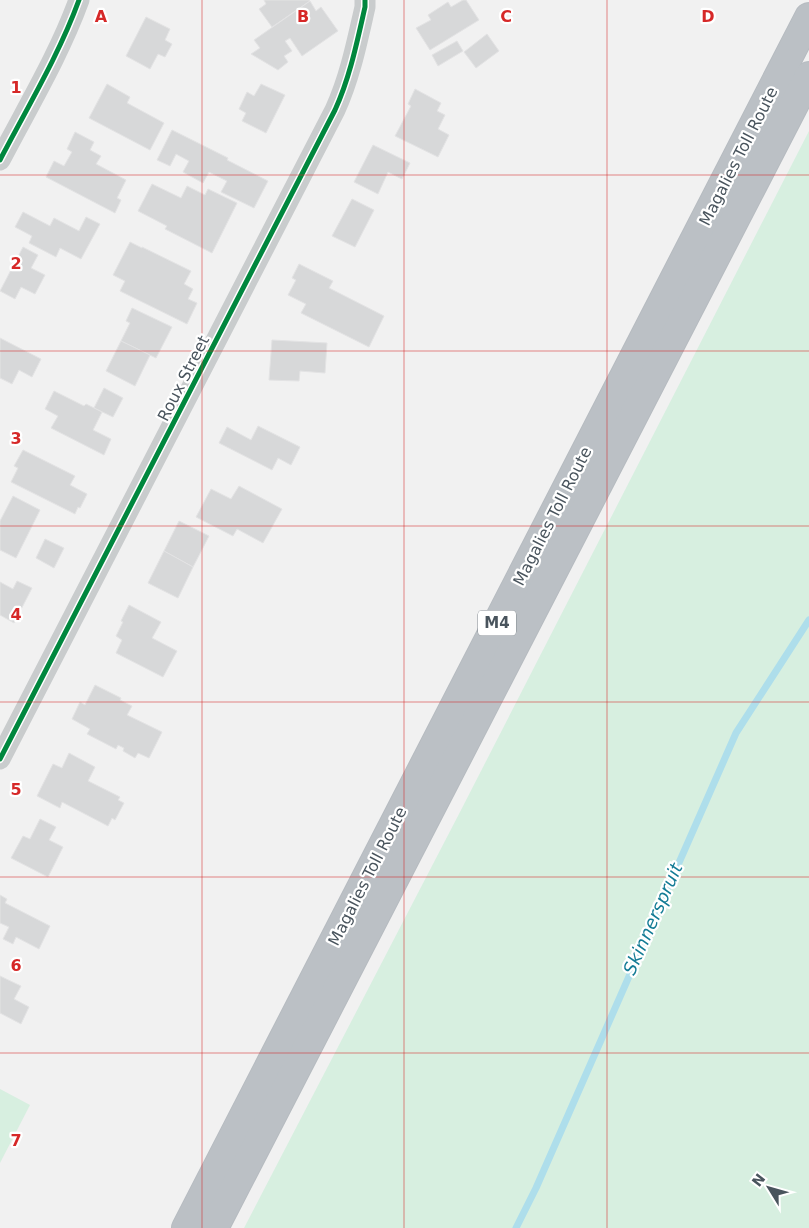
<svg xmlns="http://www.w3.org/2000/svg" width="809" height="1228" viewBox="0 0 809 1228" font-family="'DejaVu Sans',sans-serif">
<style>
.green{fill:#d7efe0}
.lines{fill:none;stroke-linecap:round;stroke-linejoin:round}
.stream{stroke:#aedeeb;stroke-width:7}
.building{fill:#d7d8d9;stroke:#e3e3e4}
.highway-casing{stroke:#b6bbc0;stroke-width:30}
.street{stroke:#c9cccd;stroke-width:21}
.highway{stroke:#bbc0c5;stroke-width:28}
.cycleway-casing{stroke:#fff;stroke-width:8}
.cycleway{stroke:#00873e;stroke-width:5}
.grid{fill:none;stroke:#d62828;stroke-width:1;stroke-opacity:0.55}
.labels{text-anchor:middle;stroke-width:4.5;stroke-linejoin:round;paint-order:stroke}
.shield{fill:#fff;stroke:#80878e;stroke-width:1}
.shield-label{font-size:15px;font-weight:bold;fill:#49545d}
.street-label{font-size:16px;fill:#49545d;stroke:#fff}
.water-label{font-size:18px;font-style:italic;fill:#147c96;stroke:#fff}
.grid-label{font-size:16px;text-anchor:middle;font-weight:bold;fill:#d62828;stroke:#fff;stroke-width:4.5;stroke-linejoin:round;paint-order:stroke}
</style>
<rect width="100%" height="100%" fill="#f1f1f1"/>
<g class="green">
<path d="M 809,131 L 809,1228 L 244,1228 L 460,812 Z"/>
<path d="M 0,1089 L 30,1105 L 0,1163 Z"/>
</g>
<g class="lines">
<path class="stream" d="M 516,1228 L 536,1188 L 736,733 L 809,620"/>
</g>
<g class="building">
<path d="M 264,0 L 309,0 L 310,1 L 272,27 L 259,9 L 266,4 Z"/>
<path d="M 463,0 L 466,0 L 479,20 L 430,50 L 416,28 L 431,20 L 428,15 L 448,2 L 451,7 Z"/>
<path d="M 310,1 L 316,11 L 321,7 L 338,31 L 302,56 L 290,38 L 285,41 L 292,51 L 284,56 L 288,62 L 278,70 L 251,54 L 260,48 L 254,40 Z"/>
<path d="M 146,17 L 170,29 L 165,40 L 172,44 L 165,57 L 158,54 L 150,69 L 126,56 Z"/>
<path d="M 487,34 L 499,51 L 476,68 L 464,52 Z"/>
<path d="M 457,41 L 463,51 L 438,66 L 432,55 Z"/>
<path d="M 107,84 L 130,97 L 127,103 L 164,123 L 150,150 L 89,118 Z"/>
<path d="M 261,84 L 285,95 L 266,133 L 242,121 L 246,113 L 239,109 L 247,92 L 254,96 Z"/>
<path d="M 415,89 L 441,103 L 437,111 L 445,115 L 438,129 L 449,135 L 438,157 L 395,136 L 411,106 L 408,104 Z"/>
<path d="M 172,130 L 228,158 L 227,160 L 268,181 L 254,208 L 221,192 L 227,181 L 209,172 L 203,183 L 183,172 L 189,161 L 176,154 L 170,166 L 157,160 Z"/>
<path d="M 75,132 L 94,142 L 90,150 L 101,156 L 96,164 L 126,180 L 117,198 L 121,200 L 115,213 L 46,177 L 54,161 L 64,166 L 72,152 L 67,149 Z"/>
<path d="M 373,145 L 410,163 L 402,179 L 388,172 L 378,194 L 354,182 Z"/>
<path d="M 152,184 L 181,198 L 187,186 L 205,195 L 208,189 L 237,203 L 212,253 L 165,229 L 167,226 L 138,211 Z"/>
<path d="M 352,199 L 374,210 L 355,247 L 332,236 Z"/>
<path d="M 23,212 L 50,226 L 54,218 L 79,231 L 86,217 L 100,224 L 81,259 L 60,248 L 56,257 L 29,243 L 32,236 L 15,227 Z"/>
<path d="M 130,242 L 142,248 L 142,247 L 191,271 L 184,284 L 193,289 L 188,299 L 197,303 L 187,324 L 120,291 L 125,281 L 113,275 Z"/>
<path d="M 23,247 L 38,255 L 31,268 L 45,275 L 35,294 L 21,287 L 15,299 L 0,291 Z"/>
<path d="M 299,264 L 333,281 L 329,288 L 384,316 L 369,347 L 301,313 L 306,304 L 288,295 L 296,280 L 292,278 Z"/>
<path d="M 132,308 L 172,327 L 156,358 L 121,341 L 130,323 L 126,321 Z"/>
<path d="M 0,338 L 41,359 L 32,377 L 19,370 L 12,384 L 0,378 Z"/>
<path d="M 272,340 L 327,343 L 325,373 L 300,371 L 299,381 L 269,380 Z"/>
<path d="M 121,341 L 150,355 L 135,386 L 106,371 Z"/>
<path d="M 104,388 L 123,398 L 113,417 L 94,408 Z"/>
<path d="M 54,391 L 84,406 L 86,404 L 102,412 L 93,430 L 111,439 L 104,455 L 51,428 L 58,416 L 45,409 Z"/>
<path d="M 258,426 L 300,447 L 291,465 L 278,458 L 272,470 L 219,443 L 227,427 L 251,440 Z"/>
<path d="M 23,450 L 75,476 L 70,485 L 87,494 L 80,508 L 78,507 L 75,514 L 11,482 L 18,468 L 14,466 Z"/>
<path d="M 239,486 L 282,509 L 263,543 L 237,529 L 233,536 L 196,517 L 211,489 L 231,499 Z"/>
<path d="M 13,496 L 40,510 L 16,558 L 0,550 L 0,521 Z"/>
<path d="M 179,521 L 209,536 L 193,567 L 164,551 Z"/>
<path d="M 45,539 L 64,548 L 54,568 L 36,558 Z"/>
<path d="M 164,551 L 193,567 L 178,598 L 148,583 Z"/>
<path d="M 17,581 L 32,588 L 14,623 L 0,615 L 0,582 L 13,589 Z"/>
<path d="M 129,605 L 161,622 L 152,638 L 177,651 L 163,677 L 116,653 L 122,640 L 116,636 L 123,622 L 121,621 Z"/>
<path d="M 95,685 L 121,698 L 120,700 L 132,706 L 127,715 L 162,732 L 149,758 L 138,753 L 135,758 L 123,751 L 124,748 L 118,745 L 116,749 L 87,734 L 90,729 L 72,719 L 80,702 L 85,705 Z"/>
<path d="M 69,753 L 95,767 L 88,781 L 120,797 L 118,800 L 124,803 L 115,820 L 112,818 L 108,826 L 62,802 L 60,808 L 37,796 L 53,764 L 62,768 Z"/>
<path d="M 40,819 L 56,827 L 49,840 L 63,847 L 48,877 L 11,858 L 23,836 L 30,839 Z"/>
<path d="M 0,895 L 7,899 L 5,903 L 50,926 L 39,949 L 16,937 L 13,944 L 3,939 L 9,927 L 0,923 Z"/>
<path d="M 0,976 L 21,986 L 14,999 L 29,1007 L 21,1024 L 0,1013 Z"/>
</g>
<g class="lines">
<g class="highway-casing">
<g id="highway">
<path d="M 186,1228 L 809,17"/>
<path d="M 214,1228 L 809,76"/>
</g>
</g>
<g class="street">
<path d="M 0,160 C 27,108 59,55 79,0"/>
<path d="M 0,759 L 335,110 C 350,77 357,42 365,7 L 365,0"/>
</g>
<use href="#highway" class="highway"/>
<g class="cycleway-casing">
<g id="cycleway">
<path d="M 0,160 C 27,108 59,55 79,0"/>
<path d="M 0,759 L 335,110 C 350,77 357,42 365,7 L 365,0"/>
</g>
</g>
<use href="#cycleway" class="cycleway"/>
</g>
<path class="grid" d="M 202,0 L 202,1228M 404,0 L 404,1228M 607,0 L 607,1228M 0,175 L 809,175M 0,351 L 809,351M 0,526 L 809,526M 0,702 L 809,702M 0,877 L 809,877M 0,1053 L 809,1053"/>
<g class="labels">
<rect class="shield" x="478" y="610.5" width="38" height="25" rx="4"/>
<g class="shield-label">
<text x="497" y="628">M4</text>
</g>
<g class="street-label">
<text transform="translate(738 156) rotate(-63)" y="6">Magalies Toll Route</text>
<text transform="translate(183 378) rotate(-63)" y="6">Roux Street</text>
<text transform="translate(552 516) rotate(-63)" y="6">Magalies Toll Route</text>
<text transform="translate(367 876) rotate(-63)" y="6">Magalies Toll Route</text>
</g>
<g class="water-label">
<text transform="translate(653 919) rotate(-66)" y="6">Skinnerspruit</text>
</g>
</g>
<g class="grid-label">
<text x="101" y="22">A</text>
<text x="303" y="22">B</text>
<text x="506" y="22">C</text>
<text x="708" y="22">D</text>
<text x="16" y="93">1</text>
<text x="16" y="269">2</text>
<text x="16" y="444">3</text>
<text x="16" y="620">4</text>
<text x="16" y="795">5</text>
<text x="16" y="971">6</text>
<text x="16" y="1146">7</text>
</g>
<g transform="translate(769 1188) rotate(307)" stroke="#ffffff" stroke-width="4" paint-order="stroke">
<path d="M0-4L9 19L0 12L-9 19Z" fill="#49545d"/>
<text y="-8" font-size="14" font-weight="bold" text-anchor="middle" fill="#49545d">N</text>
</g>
</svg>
